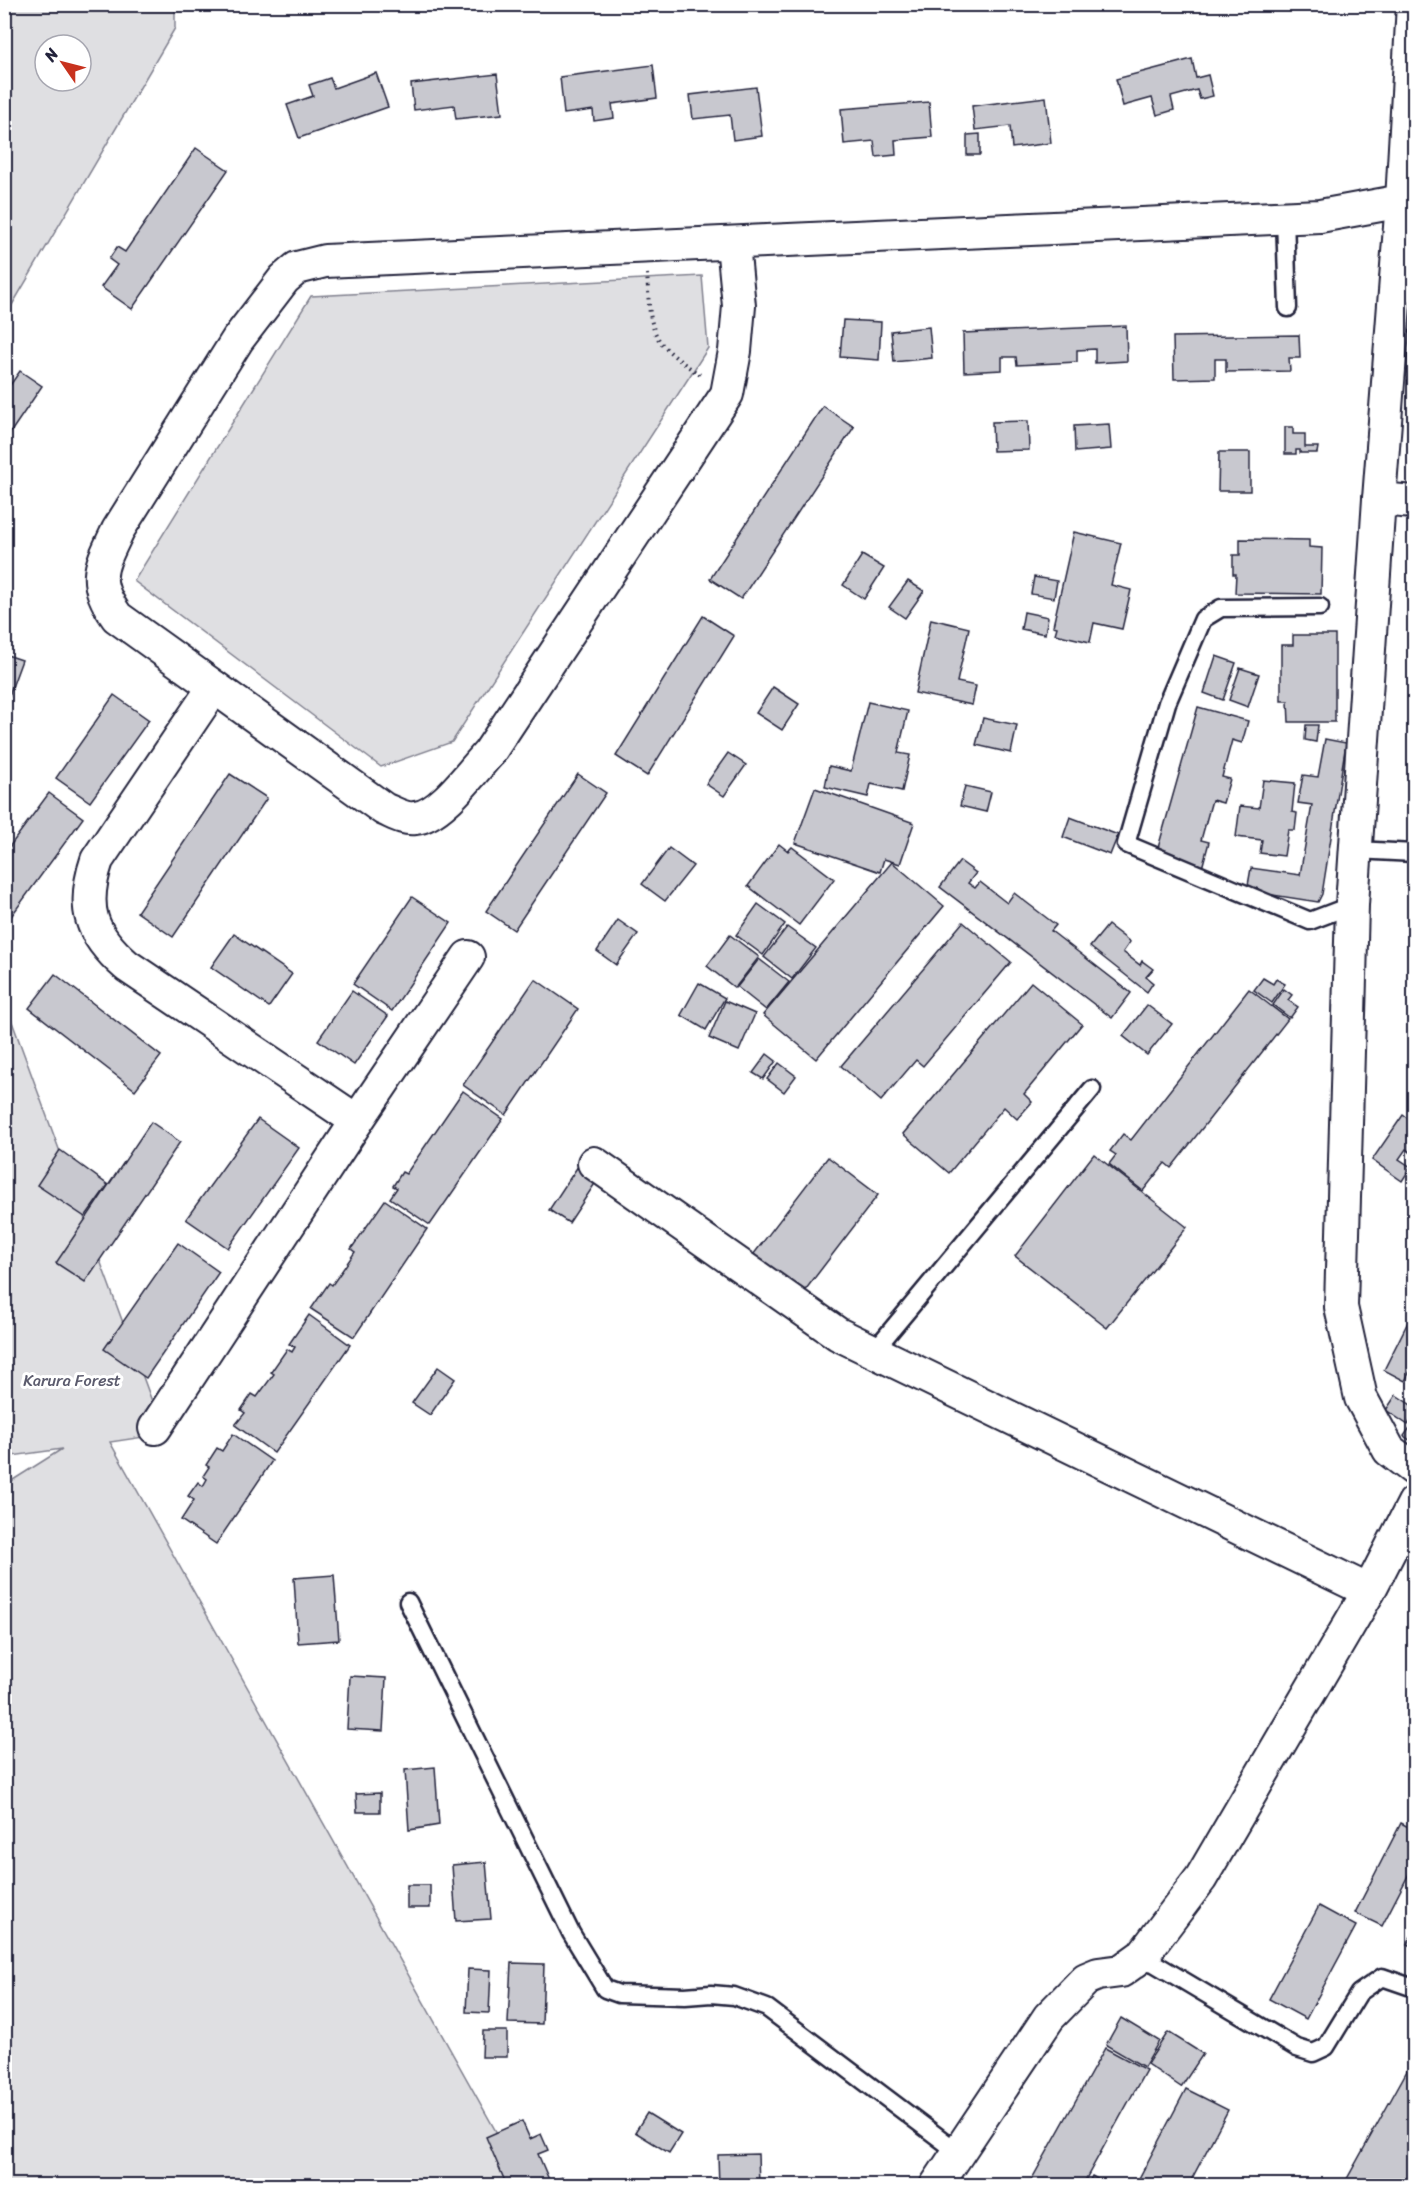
<svg xmlns="http://www.w3.org/2000/svg" width="1419" height="2190" viewBox="0 0 1419 2190" font-family="Sriracha,sans-serif">
<style>
.green{fill:#dfdfe2;stroke:#80808e;stroke-width:1.5;fill-rule:evenodd}
.building{fill:#c8c8cf;stroke:#22223b;stroke-width:1.5}
.lines{fill:none;stroke-linecap:round;stroke-linejoin:round}
.lane-casing{stroke:#22223b;stroke-width:21}
.street-casing{stroke:#22223b;stroke-width:36}
.path{stroke:#22223b;stroke-width:4;stroke-dasharray:1.5 4.5;stroke-linecap:butt}
.lane{stroke:#fff;stroke-width:16}
.street{stroke:#fff;stroke-width:32}
.labels{text-anchor:middle;stroke-width:6;stroke-linejoin:round;paint-order:stroke}
.park-label{font-size:16px;fill:#5b5b6d;stroke:#fff}
</style>
<rect width="100%" height="100%" fill="#fff"/>
<filter id="ink" filterUnits="userSpaceOnUse"><feTurbulence type="fractalNoise" baseFrequency=".0167" numOctaves="2"/><feDisplacementMap in="SourceGraphic" scale="12" xChannelSelector="R" yChannelSelector="G"/><feConvolveMatrix kernelMatrix="1 2 1 2 8 2 1 2 1" color-interpolation-filters="sRGB"/></filter>
<g filter="url(#ink)">
<g class="green">
<path d="M 5,4 L 175,5 L 175,28 L 5,317 ZM 45,45 L 81,45 L 81,81 L 45,81 Z"/>
<path d="M 702,276 L 708,348 L 452,742 L 381,767 L 134,581 L 311,296 Z"/>
<path d="M 4,1000 L 164,1434 L 110,1442 L 526,2185 L 5,2185 L 5,1485 L 62,1449 L 5,1457 Z"/>
</g>
<g class="building">
<path d="M 1192,59 L 1196,78 L 1208,75 L 1213,96 L 1200,99 L 1197,90 L 1171,97 L 1174,110 L 1157,115 L 1152,98 L 1123,106 L 1116,79 Z"/>
<path d="M 653,65 L 657,98 L 612,104 L 614,118 L 594,121 L 593,110 L 564,114 L 560,77 Z"/>
<path d="M 376,73 L 388,107 L 299,138 L 287,105 L 313,96 L 309,85 L 330,78 L 334,88 Z"/>
<path d="M 497,74 L 502,114 L 456,119 L 454,105 L 414,110 L 411,84 Z"/>
<path d="M 756,87 L 762,136 L 733,140 L 730,115 L 693,119 L 690,95 Z"/>
<path d="M 1046,97 L 1051,143 L 1012,148 L 1010,126 L 975,130 L 972,106 Z"/>
<path d="M 929,102 L 932,137 L 895,140 L 896,155 L 876,157 L 874,141 L 844,144 L 841,109 Z"/>
<path d="M 980,134 L 980,155 L 967,155 L 967,135 Z"/>
<path d="M 196,148 L 228,170 L 132,309 L 101,287 L 117,265 L 109,259 L 117,247 L 125,252 Z"/>
<path d="M 843,320 L 881,322 L 879,360 L 840,357 Z"/>
<path d="M 1126,326 L 1127,361 L 1095,363 L 1095,349 L 1077,350 L 1077,362 L 1017,365 L 1016,357 L 1002,357 L 1002,370 L 964,372 L 963,333 Z"/>
<path d="M 929,327 L 932,358 L 894,362 L 891,331 Z"/>
<path d="M 1299,335 L 1300,358 L 1289,358 L 1290,371 L 1226,372 L 1226,359 L 1215,359 L 1215,378 L 1174,379 L 1173,337 Z"/>
<path d="M 20,371 L 42,386 L 4,442 L 4,390 L 6,391 Z"/>
<path d="M 823,406 L 854,427 L 741,599 L 710,579 Z"/>
<path d="M 1028,421 L 1029,450 L 993,451 L 992,422 Z"/>
<path d="M 1109,424 L 1111,449 L 1075,452 L 1074,426 Z"/>
<path d="M 1285,427 L 1293,427 L 1293,434 L 1305,434 L 1305,447 L 1318,447 L 1317,453 L 1300,453 L 1300,450 L 1296,450 L 1296,454 L 1285,454 Z"/>
<path d="M 1219,452 L 1250,452 L 1250,491 L 1218,491 Z"/>
<path d="M 1074,532 L 1121,543 L 1111,585 L 1131,590 L 1122,629 L 1094,623 L 1090,642 L 1055,634 L 1057,627 L 1053,626 Z"/>
<path d="M 1240,539 L 1309,540 L 1309,547 L 1322,548 L 1321,594 L 1235,593 L 1236,574 L 1233,574 L 1233,555 L 1240,555 Z"/>
<path d="M 862,555 L 884,568 L 864,599 L 843,585 Z"/>
<path d="M 1034,577 L 1057,581 L 1054,598 L 1031,594 Z"/>
<path d="M 908,581 L 924,591 L 905,618 L 889,607 Z"/>
<path d="M 1024,612 L 1048,617 L 1045,634 L 1021,629 Z"/>
<path d="M 703,616 L 734,636 L 647,776 L 616,756 Z"/>
<path d="M 931,619 L 969,628 L 957,682 L 976,686 L 972,705 L 915,693 Z"/>
<path d="M 1293,635 L 1335,635 L 1335,722 L 1289,722 L 1288,701 L 1281,701 L 1281,645 L 1293,645 Z"/>
<path d="M 4,654 L 22,660 L 4,709 Z"/>
<path d="M 1216,656 L 1236,663 L 1223,700 L 1204,693 Z"/>
<path d="M 1240,668 L 1259,674 L 1248,707 L 1229,700 Z"/>
<path d="M 773,687 L 799,704 L 782,730 L 756,713 Z"/>
<path d="M 114,695 L 149,720 L 90,802 L 56,778 Z"/>
<path d="M 868,702 L 908,711 L 898,753 L 910,755 L 902,791 L 871,784 L 868,797 L 825,787 L 829,766 L 851,771 Z"/>
<path d="M 1198,707 L 1248,721 L 1242,743 L 1232,740 L 1222,777 L 1230,779 L 1223,803 L 1212,800 L 1201,840 L 1209,842 L 1202,868 L 1156,855 Z"/>
<path d="M 983,718 L 1017,725 L 1011,753 L 976,745 Z"/>
<path d="M 1306,725 L 1318,725 L 1316,742 L 1305,740 Z"/>
<path d="M 1325,739 L 1346,743 L 1322,894 L 1318,902 L 1247,891 L 1251,868 L 1300,875 L 1312,805 L 1298,803 L 1303,775 L 1318,777 Z"/>
<path d="M 728,753 L 746,765 L 724,796 L 706,784 Z"/>
<path d="M 230,774 L 267,798 L 173,937 L 137,912 Z"/>
<path d="M 578,774 L 606,793 L 514,930 L 486,911 Z"/>
<path d="M 1263,780 L 1295,783 L 1292,812 L 1297,813 L 1295,830 L 1288,830 L 1284,856 L 1260,853 L 1262,840 L 1236,837 L 1240,806 L 1259,808 Z"/>
<path d="M 965,786 L 991,792 L 986,812 L 960,806 Z"/>
<path d="M 815,788 L 914,823 L 900,864 L 884,859 L 880,872 L 795,843 Z"/>
<path d="M 49,793 L 83,818 L 4,926 L 4,854 Z"/>
<path d="M 1070,817 L 1118,835 L 1110,855 L 1063,837 Z"/>
<path d="M 779,844 L 788,851 L 792,847 L 834,879 L 799,925 L 748,886 Z"/>
<path d="M 669,848 L 693,866 L 665,901 L 642,884 Z"/>
<path d="M 960,861 L 976,873 L 968,883 L 975,888 L 980,882 L 1007,903 L 1014,893 L 1056,925 L 1051,931 L 1131,993 L 1112,1018 L 940,887 Z"/>
<path d="M 892,862 L 944,906 L 816,1059 L 763,1015 Z"/>
<path d="M 412,897 L 451,923 L 392,1011 L 353,984 Z"/>
<path d="M 758,904 L 785,924 L 763,955 L 736,935 Z"/>
<path d="M 618,920 L 638,934 L 616,965 L 597,951 Z"/>
<path d="M 963,922 L 1011,962 L 923,1066 L 916,1060 L 881,1101 L 841,1066 Z"/>
<path d="M 1108,925 L 1130,942 L 1123,952 L 1140,965 L 1142,961 L 1153,969 L 1146,977 L 1153,983 L 1147,992 L 1090,947 Z"/>
<path d="M 787,927 L 816,948 L 792,979 L 764,957 Z"/>
<path d="M 234,934 L 292,974 L 269,1007 L 211,967 Z"/>
<path d="M 730,935 L 759,957 L 735,988 L 707,966 Z"/>
<path d="M 759,959 L 789,982 L 766,1010 L 737,987 Z"/>
<path d="M 55,974 L 161,1056 L 135,1090 L 29,1008 Z"/>
<path d="M 1263,978 L 1273,984 L 1276,979 L 1285,984 L 1272,1003 L 1254,990 Z"/>
<path d="M 535,979 L 578,1009 L 506,1115 L 463,1085 Z"/>
<path d="M 1031,982 L 1082,1024 L 1024,1094 L 1032,1102 L 1017,1119 L 1004,1107 L 949,1173 L 903,1134 Z"/>
<path d="M 699,983 L 725,998 L 706,1030 L 681,1015 Z"/>
<path d="M 1249,989 L 1288,1019 L 1171,1168 L 1165,1163 L 1143,1191 L 1109,1164 L 1116,1155 L 1110,1151 L 1123,1134 L 1131,1140 Z"/>
<path d="M 1284,989 L 1292,995 L 1288,1000 L 1298,1007 L 1290,1018 L 1273,1005 Z"/>
<path d="M 352,991 L 388,1016 L 354,1065 L 318,1040 Z"/>
<path d="M 725,1001 L 755,1014 L 739,1051 L 709,1038 Z"/>
<path d="M 1147,1005 L 1172,1024 L 1147,1055 L 1123,1036 Z"/>
<path d="M 767,1054 L 776,1061 L 763,1079 L 753,1073 Z"/>
<path d="M 779,1063 L 796,1076 L 784,1092 L 767,1079 Z"/>
<path d="M 463,1091 L 503,1119 L 430,1225 L 390,1198 L 397,1188 L 393,1186 L 402,1172 L 406,1174 Z"/>
<path d="M 1403,1115 L 1414,1123 L 1414,1155 L 1406,1149 L 1399,1159 L 1411,1167 L 1402,1181 L 1372,1160 Z"/>
<path d="M 258,1119 L 299,1148 L 228,1248 L 186,1219 Z"/>
<path d="M 151,1122 L 180,1142 L 85,1282 L 56,1263 Z"/>
<path d="M 60,1150 L 108,1185 L 85,1217 L 37,1185 Z"/>
<path d="M 1094,1154 L 1187,1227 L 1107,1328 L 1015,1256 Z"/>
<path d="M 828,1157 L 878,1195 L 803,1293 L 753,1255 Z"/>
<path d="M 578,1166 L 598,1179 L 569,1223 L 549,1210 Z"/>
<path d="M 385,1200 L 427,1229 L 354,1337 L 311,1309 L 329,1283 L 332,1285 L 355,1252 L 351,1249 Z"/>
<path d="M 178,1243 L 219,1272 L 146,1378 L 104,1349 Z"/>
<path d="M 1414,1310 L 1414,1363 L 1405,1381 L 1384,1370 Z"/>
<path d="M 309,1315 L 350,1345 L 274,1453 L 235,1425 L 245,1413 L 241,1410 L 252,1394 L 257,1397 L 274,1374 L 271,1372 L 287,1349 L 292,1352 L 295,1347 L 289,1344 Z"/>
<path d="M 438,1367 L 455,1379 L 430,1415 L 412,1403 Z"/>
<path d="M 1396,1395 L 1414,1407 L 1414,1414 L 1408,1425 L 1386,1410 Z"/>
<path d="M 1414,1422 L 1414,1443 L 1404,1436 Z"/>
<path d="M 233,1434 L 272,1461 L 216,1544 L 181,1520 L 194,1500 L 188,1496 L 198,1482 L 203,1486 L 207,1479 L 203,1476 L 209,1467 L 206,1465 L 217,1448 L 222,1451 Z"/>
<path d="M 334,1575 L 339,1640 L 298,1643 L 294,1578 Z"/>
<path d="M 350,1676 L 386,1678 L 383,1731 L 347,1729 Z"/>
<path d="M 435,1767 L 439,1825 L 409,1830 L 405,1770 Z"/>
<path d="M 380,1793 L 380,1812 L 357,1812 L 356,1794 Z"/>
<path d="M 1401,1823 L 1414,1830 L 1414,1864 L 1382,1926 L 1355,1913 Z"/>
<path d="M 486,1862 L 491,1919 L 456,1921 L 452,1865 Z"/>
<rect x="407" y="1885" width="23" height="23"/>
<path d="M 1319,1906 L 1356,1926 L 1306,2019 L 1269,1999 Z"/>
<path d="M 1414,1931 L 1414,1948 L 1407,1944 Z"/>
<path d="M 511,1963 L 544,1964 L 542,2024 L 508,2023 Z"/>
<path d="M 468,1969 L 491,1970 L 489,2013 L 466,2012 Z"/>
<path d="M 1121,2018 L 1159,2041 L 1144,2067 L 1106,2045 Z"/>
<path d="M 483,2031 L 507,2031 L 507,2057 L 482,2057 Z"/>
<path d="M 1168,2032 L 1203,2054 L 1181,2087 L 1147,2064 Z"/>
<path d="M 1105,2048 L 1146,2070 L 1082,2186 L 1028,2186 Z"/>
<path d="M 1408,2069 L 1414,2073 L 1414,2186 L 1402,2186 L 1395,2182 L 1393,2186 L 1343,2186 Z"/>
<path d="M 1186,2089 L 1228,2110 L 1188,2186 L 1135,2186 Z"/>
<path d="M 647,2113 L 681,2134 L 669,2153 L 635,2132 Z"/>
<path d="M 522,2121 L 530,2139 L 541,2134 L 548,2150 L 538,2154 L 550,2182 L 563,2177 L 567,2186 L 507,2186 L 486,2137 Z"/>
<path d="M 758,2154 L 759,2186 L 719,2186 L 718,2155 Z"/>
<path d="M 1092,2176 L 1110,2186 L 1087,2186 Z"/>
</g>
<g class="lines">
<g class="lane-casing">
<g id="lane">
<path d="M 1285,218 L 1288,308"/>
<path d="M 1320,607 L 1221,608 L 1203,619 L 1167,703 L 1126,844 L 1310,921 L 1352,905"/>
<path d="M 1356,850 L 1414,853"/>
<path d="M 873,1352 L 1092,1089"/>
<path d="M 408,1602 L 571,1933 L 605,1989 L 619,1994 L 685,1996 L 711,1994 L 734,1996 L 767,2008 L 958,2152"/>
<path d="M 1142,1956 L 1297,2048 L 1313,2053 L 1326,2047 L 1359,1993 L 1382,1977 L 1414,1988"/>
</g>
</g>
<g class="street-casing">
<g id="street">
<path d="M 1413,4 L 1402,201 L 1379,499 L 1352,905 L 1341,1307 L 1361,1398 L 1389,1450 L 1414,1469"/>
<path d="M 733,244 L 739,306 L 735,351 L 727,394 L 489,753 C 472,771 441,816 415,818 C 405,820 394,813 384,809 L 117,617 C 91,580 100,568 118,530 L 238,339 L 284,279 L 297,268 L 325,261 L 1320,216 L 1402,201 L 1414,205"/>
<path d="M 1379,499 L 1414,502"/>
<path d="M 214,687 L 97,860 C 81,908 90,934 127,966 L 357,1121"/>
<path d="M 594,1163 L 838,1334 L 1369,1591"/>
<path d="M 155,1428 L 357,1121 L 468,957"/>
<path d="M 936,2186 L 1049,2017 L 1086,1979 L 1098,1974 L 1121,1971 L 1142,1956 L 1201,1878 L 1369,1591 L 1414,1503"/>
</g>
</g>
<path class="path" d="M 647,274 C 649,296 647,326 662,344 C 673,357 689,367 703,377"/>
<use href="#lane" class="lane"/>
<use href="#street" class="street"/>
</g>
</g>
<g class="labels">
<g class="park-label">
<text x="72" y="1386">Karura Forest</text>
</g>
</g>
<rect width="1419" height="2190" fill="none" stroke="#fff" stroke-width="24"/>
<rect x="12" y="12" width="1395" height="2166" fill="none" stroke="#22223b" stroke-width="2" filter="url(#ink)"/>
<g transform="translate(63 63) rotate(305)"><circle r="28" fill="#ffffff" stroke="#a7a7b1" stroke-width="1.5"/>
<path d="M0-4.5L10 22L0 15L-10 22Z" fill="#c8321e"/>
<text y="-9" font-size="16" font-weight="bold" text-anchor="middle" fill="#22223b">N</text>
</g>
</svg>
